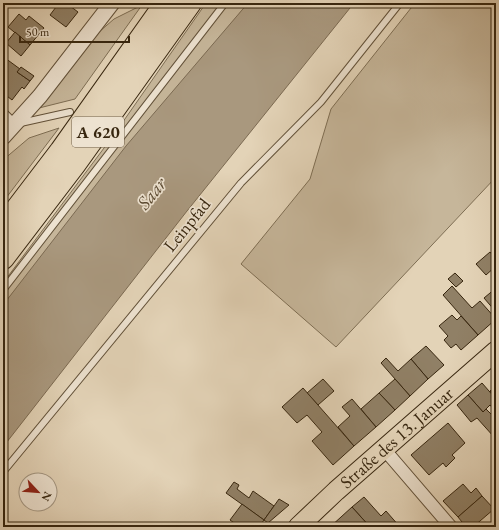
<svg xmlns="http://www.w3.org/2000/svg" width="499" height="530" viewBox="0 0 499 530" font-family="'EB Garamond',serif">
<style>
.green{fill:#c6b69a;stroke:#7e6e54}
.water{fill:#a9987e;stroke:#7b6a52}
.building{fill:#908066;stroke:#37260f}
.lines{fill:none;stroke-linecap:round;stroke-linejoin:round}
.service-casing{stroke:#625139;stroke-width:8}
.minor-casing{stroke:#625139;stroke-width:14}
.tertiary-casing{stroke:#625139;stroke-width:17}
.primary-casing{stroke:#37260f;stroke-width:21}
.motorway-casing{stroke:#37260f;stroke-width:24}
.service{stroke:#ede2d0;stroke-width:6}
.minor{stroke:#ede2d0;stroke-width:12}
.tertiary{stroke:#ede2d0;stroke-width:15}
.primary{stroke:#e3d3b7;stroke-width:19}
.motorway{stroke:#e3d3b7;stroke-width:22}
.labels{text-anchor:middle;stroke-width:3.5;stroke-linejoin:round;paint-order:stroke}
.shield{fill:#ede2d0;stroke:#6e5e49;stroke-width:1}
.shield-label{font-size:17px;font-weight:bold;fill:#37260f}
.street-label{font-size:18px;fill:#37260f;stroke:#ede2d0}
.water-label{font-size:19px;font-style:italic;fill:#594830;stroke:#ede2d0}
</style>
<rect width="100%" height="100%" fill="#e3d3b7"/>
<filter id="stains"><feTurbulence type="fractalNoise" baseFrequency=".005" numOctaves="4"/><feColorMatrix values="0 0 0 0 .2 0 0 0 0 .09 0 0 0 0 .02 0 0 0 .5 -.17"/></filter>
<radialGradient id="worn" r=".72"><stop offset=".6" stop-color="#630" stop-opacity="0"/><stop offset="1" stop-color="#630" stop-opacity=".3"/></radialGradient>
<g class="green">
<path d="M 206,3 L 248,3 L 3,305 L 3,283 L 113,136 Z"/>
<path d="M 415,3 L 496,3 L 496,177 L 336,347 L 241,264 L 310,179 L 331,109 Z"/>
<path d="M 142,5 L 75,99 L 39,108 L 99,32 L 114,19 Z"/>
<path d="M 59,128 L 3,202 L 3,169 L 7,166 L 3,160 L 29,138 Z"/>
</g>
<path class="water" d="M 248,3 L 354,3 L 187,211 L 3,447 L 3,305 L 126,146 Z"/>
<g class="building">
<path d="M 59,3 L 66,3 L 78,12 L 66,27 L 50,15 Z"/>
<path d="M 19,14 L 26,20 L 29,16 L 44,28 L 30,45 L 8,27 Z"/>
<path d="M 15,32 L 30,45 L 21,56 L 6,43 Z"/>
<path d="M 5,58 L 20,69 L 17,72 L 30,81 L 24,89 L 22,87 L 12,100 L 3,93 L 3,61 Z"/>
<path d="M 21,67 L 34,76 L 30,81 L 17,72 Z"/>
<path d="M 490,252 L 496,259 L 496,266 L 486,275 L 476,264 Z"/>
<path d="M 455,273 L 463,281 L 456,287 L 448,279 Z"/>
<path d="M 452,286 L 472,308 L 480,301 L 496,319 L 478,335 L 443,295 Z"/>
<path d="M 496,288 L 496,312 L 484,298 Z"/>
<path d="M 452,315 L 457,320 L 461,316 L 478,335 L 461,350 L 456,344 L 451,348 L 444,340 L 448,336 L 439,326 Z"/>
<path d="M 426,346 L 444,365 L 428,379 L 411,359 Z"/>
<path d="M 386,358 L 398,371 L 411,359 L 428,379 L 410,396 L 381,363 Z"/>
<path d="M 323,379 L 334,391 L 318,405 L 307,393 Z"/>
<path d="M 395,379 L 410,396 L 395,410 L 379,393 Z"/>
<path d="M 482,383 L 496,399 L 496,412 L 490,405 L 483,412 L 468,395 Z"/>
<path d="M 496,386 L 496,399 L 490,391 Z"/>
<path d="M 303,388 L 354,446 L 333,465 L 312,441 L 322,432 L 307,415 L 297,423 L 282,407 Z"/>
<path d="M 379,393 L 395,410 L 376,427 L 361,409 Z"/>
<path d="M 468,395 L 483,412 L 486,409 L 496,419 L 496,435 L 494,437 L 477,418 L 471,422 L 457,405 Z"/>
<path d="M 352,399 L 376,427 L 354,446 L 338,427 L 350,416 L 342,407 Z"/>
<path d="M 448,423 L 465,443 L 452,455 L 455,458 L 446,467 L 443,463 L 429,475 L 411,455 Z"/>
<path d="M 234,482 L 239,485 L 237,489 L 249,498 L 253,491 L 274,506 L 264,520 L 226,493 Z"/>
<path d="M 463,484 L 471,493 L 476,488 L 482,496 L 458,517 L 443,501 Z"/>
<path d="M 482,496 L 494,509 L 473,527 L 466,527 L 458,517 Z"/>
<path d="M 364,497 L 381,516 L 386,511 L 400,527 L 378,527 L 375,524 L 370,527 L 352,507 Z"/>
<path d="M 279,499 L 289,505 L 268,523 L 264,520 Z"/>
<path d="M 242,504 L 264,520 L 259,527 L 240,527 L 230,520 Z"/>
<path d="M 352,507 L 370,527 L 330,527 Z"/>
</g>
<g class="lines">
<g class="service-casing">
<g id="service">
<path d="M 3,111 L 16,124 L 70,112"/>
<path d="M 3,290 L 225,3"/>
<path d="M 3,472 L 241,183 L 321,102 L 400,3"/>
</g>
</g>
<g class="minor-casing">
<path id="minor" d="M 384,449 L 451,527"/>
</g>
<g class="tertiary-casing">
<path id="tertiary" d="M 3,137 L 40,96 L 112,3"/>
</g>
<g class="primary-casing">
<g id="primary">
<path id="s1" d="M 298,527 L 336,491 L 496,351"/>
</g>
</g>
<g class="motorway-casing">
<g id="motorway">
<path d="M 3,227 L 61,151 L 166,3"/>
<path d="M 3,258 L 74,165 L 190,3"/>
</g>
</g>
<use href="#service" class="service"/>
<use href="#minor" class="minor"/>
<use href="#tertiary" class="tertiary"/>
<use href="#primary" class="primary"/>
<use href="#motorway" class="motorway"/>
</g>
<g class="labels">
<rect class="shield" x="72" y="117" width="52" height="30" rx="3"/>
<g class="shield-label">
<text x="98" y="138">A 620</text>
</g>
<g class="street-label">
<text transform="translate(187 225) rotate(-51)" y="6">Leinpfad</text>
<text dy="6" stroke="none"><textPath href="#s1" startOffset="133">Straße des 13. Januar</textPath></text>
</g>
<g class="water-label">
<text transform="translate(151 193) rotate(-52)" y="7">Saar</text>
</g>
</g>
<rect width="499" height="530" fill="none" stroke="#e3d3b7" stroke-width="16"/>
<rect x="4" y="4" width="491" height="522" fill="none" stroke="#37260f" stroke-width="2"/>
<rect x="8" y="8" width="483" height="514" fill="none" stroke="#37260f"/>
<g transform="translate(38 492) rotate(116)"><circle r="19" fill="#ede2d0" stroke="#a49783"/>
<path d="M0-3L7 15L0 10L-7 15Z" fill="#8f2418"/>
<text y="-6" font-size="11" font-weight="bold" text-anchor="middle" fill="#37260f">N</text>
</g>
<path d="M20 36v6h109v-6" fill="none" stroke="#37260f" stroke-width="2"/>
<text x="26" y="36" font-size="12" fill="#37260f" stroke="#ede2d0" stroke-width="3" paint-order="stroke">50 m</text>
<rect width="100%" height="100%" filter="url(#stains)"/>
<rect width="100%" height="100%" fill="url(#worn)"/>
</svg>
